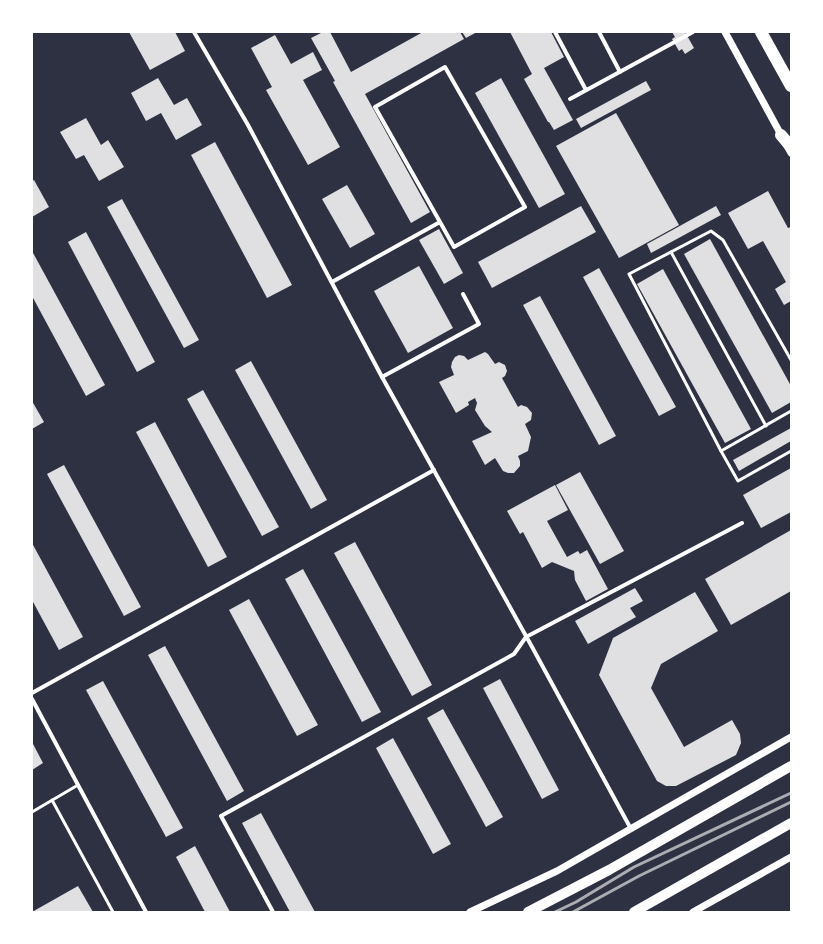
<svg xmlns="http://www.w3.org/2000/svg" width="823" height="944" viewBox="0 0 823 944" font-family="Rubik,sans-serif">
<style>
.building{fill:#e0e0e3}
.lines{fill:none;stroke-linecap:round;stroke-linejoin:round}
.service{stroke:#fff;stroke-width:3}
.minor{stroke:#fff;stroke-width:4}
.tertiary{stroke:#fff;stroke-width:7}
.primary{stroke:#fff;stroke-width:10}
.motorway{stroke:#fff;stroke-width:12}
.rail{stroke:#abadb3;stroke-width:3}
</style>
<rect width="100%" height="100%" fill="#2d3142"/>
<g class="building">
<path d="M 129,32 L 175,32 L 185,51 L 150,70 Z"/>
<path d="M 323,32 L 330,32 L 351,72 L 423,32 L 460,32 L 464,39 L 365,94 L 430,212 L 411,223 L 333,82 L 335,81 L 311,38 Z"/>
<path d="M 462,32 L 477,32 L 466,38 Z"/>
<path d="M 510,32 L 551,32 L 564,57 L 544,68 L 573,120 L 554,130 L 549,122 L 548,122 L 524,79 L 532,74 Z"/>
<path d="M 672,32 L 685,32 L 694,48 L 685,54 L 682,49 L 679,51 L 672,39 L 675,37 Z"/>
<path d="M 275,35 L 291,64 L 313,52 L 322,70 L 303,80 L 340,147 L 308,165 L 266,90 L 272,87 L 251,48 Z"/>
<path d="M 158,78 L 174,105 L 187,98 L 202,125 L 176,140 L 161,113 L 146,121 L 131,93 Z"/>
<path d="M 501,78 L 565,194 L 539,208 L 475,93 Z"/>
<path d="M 646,81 L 651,90 L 581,128 L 576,119 Z"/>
<path d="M 616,113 L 679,225 L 619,258 L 556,146 Z"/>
<path d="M 86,118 L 101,145 L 108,140 L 124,167 L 99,181 L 84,155 L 76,159 L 60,132 Z"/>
<path d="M 215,142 L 292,285 L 267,298 L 191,155 Z"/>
<path d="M 34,180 L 49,207 L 32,217 L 32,181 Z"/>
<path d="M 347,185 L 375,234 L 350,248 L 322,199 Z"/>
<path d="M 768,191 L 788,228 L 791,227 L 791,301 L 784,305 L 775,289 L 786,282 L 763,241 L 748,249 L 728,213 Z"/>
<path d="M 122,199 L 199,340 L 184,348 L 107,207 Z"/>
<path d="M 581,206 L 596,232 L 492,288 L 478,262 Z"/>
<path d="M 716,206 L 721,215 L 651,253 L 647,244 Z"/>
<path d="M 439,229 L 463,273 L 444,284 L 419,240 Z"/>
<path d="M 86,232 L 155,362 L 137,372 L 68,242 Z"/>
<path d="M 710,239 L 791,386 L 791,402 L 772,413 L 684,254 Z"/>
<path d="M 32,251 L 105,385 L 86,396 L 32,296 Z"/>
<path d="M 419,266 L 453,328 L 408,353 L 374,291 Z"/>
<path d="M 599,268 L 676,407 L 659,416 L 583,277 Z"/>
<path d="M 663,269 L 751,429 L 725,443 L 637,284 Z"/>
<path d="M 540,296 L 616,436 L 599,445 L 523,305 Z"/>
<path d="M 485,352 L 488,354 L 495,364 L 499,362 L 505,365 L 507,371 L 505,376 L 502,378 L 518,407 L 521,405 L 527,407 L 532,413 L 531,420 L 525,424 L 531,437 L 528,451 L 518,456 L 520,461 L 520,466 L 514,473 L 508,473 L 503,471 L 495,458 L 485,465 L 472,441 L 492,432 L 485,426 L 475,410 L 477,403 L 475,398 L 468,402 L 469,405 L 456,413 L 439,382 L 454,375 L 451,367 L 452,362 L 455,357 L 459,355 L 464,356 L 468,360 Z"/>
<path d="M 251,361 L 327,500 L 311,509 L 235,370 Z"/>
<path d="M 203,390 L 279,527 L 262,536 L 187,399 Z"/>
<path d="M 32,401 L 44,422 L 32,429 Z"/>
<path d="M 155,422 L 227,557 L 208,567 L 136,432 Z"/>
<path d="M 791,428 L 791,441 L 739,471 L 733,460 Z"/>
<path d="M 64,465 L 141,607 L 124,616 L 47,474 Z"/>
<path d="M 791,468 L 791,512 L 761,528 L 743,495 Z"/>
<path d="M 580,472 L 624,551 L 600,564 L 556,485 Z"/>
<path d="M 555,485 L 568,510 L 547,521 L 567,557 L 578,551 L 580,554 L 587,550 L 608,589 L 586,601 L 575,580 L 574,571 L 552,562 L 542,568 L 523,532 L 520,534 L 507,511 Z"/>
<path d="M 791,530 L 791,591 L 731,625 L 705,579 Z"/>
<path d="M 355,542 L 432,685 L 412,696 L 334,553 Z"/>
<path d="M 32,543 L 83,637 L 59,650 L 32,600 Z"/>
<path d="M 303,569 L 381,712 L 362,722 L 285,579 Z"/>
<path d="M 635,588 L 643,601 L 630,608 L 636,617 L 588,644 L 575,621 Z"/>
<path d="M 695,592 L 718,631 L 661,664 L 651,688 L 684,747 L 732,720 L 740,734 L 741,743 L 736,755 L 676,786 L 666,786 L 657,781 L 599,675 L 613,638 Z"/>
<path d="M 249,599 L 318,725 L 297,736 L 229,610 Z"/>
<path d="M 165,646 L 244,791 L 227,801 L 148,655 Z"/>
<path d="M 500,679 L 559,790 L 542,799 L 483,688 Z"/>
<path d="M 103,681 L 183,828 L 166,837 L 86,690 Z"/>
<path d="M 443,709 L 503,817 L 486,827 L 427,718 Z"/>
<path d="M 393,738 L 451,844 L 433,854 L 376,748 Z"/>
<path d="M 32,742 L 43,763 L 32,770 Z"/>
<path d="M 261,813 L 315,912 L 290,912 L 242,823 Z"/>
<path d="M 195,846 L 230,912 L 205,912 L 176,857 Z"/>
<path d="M 78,886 L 93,912 L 32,912 Z"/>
</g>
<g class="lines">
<g class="service">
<path d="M 671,252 L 766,426"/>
<path d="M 791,411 L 721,451 L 738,481 L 791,451"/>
<path d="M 721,451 L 629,274 L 711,231 L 723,240 L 791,360"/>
<path d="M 52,800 L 113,912"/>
<path d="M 32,812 L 78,785"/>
</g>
<g class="minor">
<path d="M 194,32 L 248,125 L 382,377 L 531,645 L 631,829"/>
<path d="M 555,32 L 586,90"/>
<path d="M 599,32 L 620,72"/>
<path d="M 570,99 L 693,32"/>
<path d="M 332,282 L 440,222 L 454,247 L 525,207 L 445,67 L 375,107 L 440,222"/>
<path d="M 382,377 L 479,324 L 463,294"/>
<path d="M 32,693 L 434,470"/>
<path d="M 32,699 L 146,912"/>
<path d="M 273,912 L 221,816 L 514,654 L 526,637 L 742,523"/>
</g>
<g class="tertiary">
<path d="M 725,32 L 791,153"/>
<path d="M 470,912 L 557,871 L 791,737"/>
<path d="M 693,912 L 791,857"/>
</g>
<g class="primary">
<path d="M 528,912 L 609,870 L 791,766"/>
<path d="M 634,912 L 791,823"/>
</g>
<g class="motorway">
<path d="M 761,32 L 791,86"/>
<path d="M 781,135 L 791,147"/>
</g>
<g class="rail">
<path d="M 555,912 L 576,902 L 634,867 L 791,793"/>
<path d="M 573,912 L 639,876 L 791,802"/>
</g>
</g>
<rect width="823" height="944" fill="none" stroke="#ffffff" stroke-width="66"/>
</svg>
